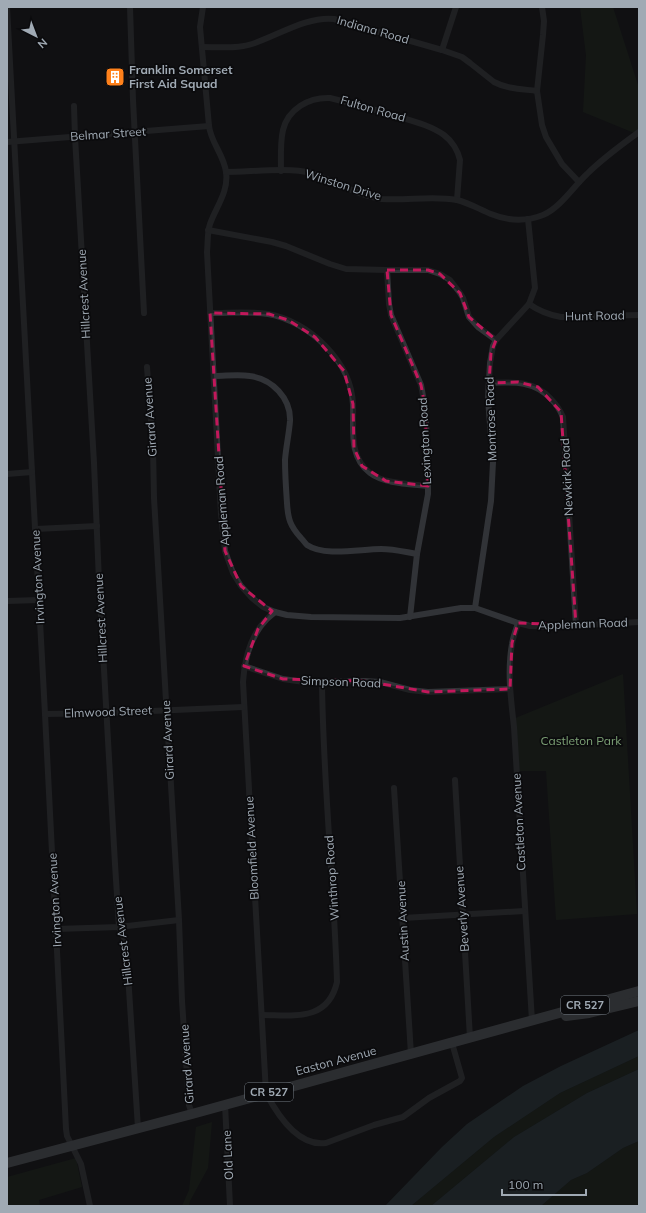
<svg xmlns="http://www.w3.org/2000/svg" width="646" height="1213" viewBox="0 0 646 1213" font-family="Mulish,sans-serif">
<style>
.green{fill:#192018}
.water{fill:#263236}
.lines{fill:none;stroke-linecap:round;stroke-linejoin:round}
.street{stroke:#313337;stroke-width:6}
.primary{stroke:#4d5156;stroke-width:10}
.marked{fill:none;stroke:#c2185b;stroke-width:3;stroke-dasharray:8 5;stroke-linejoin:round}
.labels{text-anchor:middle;stroke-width:3.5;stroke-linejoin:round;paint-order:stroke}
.shield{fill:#0b0b0d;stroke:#737a82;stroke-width:1}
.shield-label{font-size:11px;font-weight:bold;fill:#a0aab4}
.street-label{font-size:12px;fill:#a0aab4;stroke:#0b0b0d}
.poi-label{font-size:12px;font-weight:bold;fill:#a0aab4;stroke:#0b0b0d;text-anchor:start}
.park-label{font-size:12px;fill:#7ca075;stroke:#0b0b0d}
</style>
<rect width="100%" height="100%" fill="#101012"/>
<g class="green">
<path d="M 580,7 L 613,7 L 639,88 L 639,135 L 583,112 L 586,55 Z"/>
<path d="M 623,674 L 637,914 L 556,920 L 546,771 L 516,771 L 513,719 Z"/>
<path d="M 639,1056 L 639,1069 L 587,1093 L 514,1137 L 431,1206 L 411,1206 L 494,1137 L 560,1093 Z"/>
<path d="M 212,1122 L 208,1168 L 190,1201 L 189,1206 L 182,1206 L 189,1190 L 196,1127 Z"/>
<path d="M 639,1141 L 639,1206 L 541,1206 L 571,1180 L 587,1173 L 623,1148 Z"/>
<path d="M 76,1158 L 82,1187 L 39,1200 L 40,1206 L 7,1206 L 7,1177 Z"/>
</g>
<g class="water">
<path d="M 639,1030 L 639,1056 L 560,1093 L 494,1137 L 411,1206 L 385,1206 L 442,1147 L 467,1124 L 523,1086 L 561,1066 Z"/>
<path d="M 639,1069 L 639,1141 L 623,1148 L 587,1173 L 571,1180 L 541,1206 L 431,1206 L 514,1137 L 587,1093 Z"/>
</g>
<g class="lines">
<g class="street">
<path d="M 7,7 L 45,714 L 66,1129 L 67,1136 L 81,1164 L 90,1206"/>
<path d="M 130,7 L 133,100 L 144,313"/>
<path d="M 203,7 L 200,27 L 209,126 C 211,143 224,155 226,172 C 229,191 216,207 210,224 C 207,233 208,243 207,252 L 221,514 L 225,551 L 233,573 L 241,586 L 252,598 L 263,607 L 275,612 L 287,615 L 311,617 L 400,618 L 461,608 L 475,608 L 518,623 L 530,626 L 552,627 L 639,622"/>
<path d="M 542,7 L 544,21 L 543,35 L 537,91 L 542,125 L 546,137 L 562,164 L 579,182"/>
<path d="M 202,47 C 218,47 236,49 252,44 C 277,36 307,16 334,19 L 442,50 L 462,57 L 470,63 L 494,82 C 507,89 522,89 537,91"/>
<path d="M 442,50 L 456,7"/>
<path d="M 74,106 L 75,137 L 94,463 L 99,581 L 115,864 L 119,927 L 125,940 L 127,959 L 138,1128"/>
<path d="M 7,142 L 209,126"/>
<path d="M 281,171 C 281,157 280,143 283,130 C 288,109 309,97 330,98 C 352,103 374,109 396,116 C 412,121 430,125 444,135 C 452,141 458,151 460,160 L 457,200"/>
<path d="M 226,172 C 251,172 288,167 311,173 C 334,180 357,196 382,199 C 407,201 432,195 457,200 C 469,203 479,209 491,214 C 508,221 525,222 543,215 C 560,208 574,186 587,174 C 603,158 621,145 639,132"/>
<path d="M 208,230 L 272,242 L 286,246 L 330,264 L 346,269 L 387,270 L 428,270 L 440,274 L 450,280 L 460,293 L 463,298 L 469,317 L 478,327 L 496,340"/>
<path d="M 387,270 L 389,304 L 391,315 L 421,385 L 425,407 L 428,457 L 428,494 L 417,554 L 410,617"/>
<path d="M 529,304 C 539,311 549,315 561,317 L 639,315"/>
<path d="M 210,313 C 229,313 249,311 268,314 C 309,321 352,362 353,405 C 354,429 348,456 370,473 C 384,484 411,484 428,486"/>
<path d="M 147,367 L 153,447 L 154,498 L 179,920 L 182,1001 L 189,1105 L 192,1114"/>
<path d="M 214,376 C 226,376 238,374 250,376 C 272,379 291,398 290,421 C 289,434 286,447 285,460 C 285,474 286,489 287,503 C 288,519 290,526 301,538 C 303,540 305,543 307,545 C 325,557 360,549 381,549 C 394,549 405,552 417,554"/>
<path d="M 489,383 C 512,382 534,380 551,399 C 556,404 560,410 563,417 L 576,625"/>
<path d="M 7,474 L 32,472"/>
<path d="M 36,529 L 97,526"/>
<path d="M 7,601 L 39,600"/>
<path d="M 475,608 L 491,501 L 493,462 L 488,399 L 490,363 L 493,346 L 496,340 L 529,304 L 535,288 L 528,219"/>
<path d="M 275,612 C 252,629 245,655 243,682 L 266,1093 C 277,1114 298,1147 326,1143 L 374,1125 L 403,1117 L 429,1098 L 460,1081 L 462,1078 L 452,1043"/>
<path d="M 518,623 C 516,630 513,637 512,644 C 507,671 511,700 514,727 L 532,1021"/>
<path d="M 244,666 L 283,679 L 304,682 L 365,681 L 380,682 L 410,690 L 428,692 L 510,689"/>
<path d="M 45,714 L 106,713 L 243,707"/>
<path d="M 455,780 L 470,1038"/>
<path d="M 394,788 L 411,1054"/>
<path d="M 403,918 L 524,911"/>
<path d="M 56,929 L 119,927 L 179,920"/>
<path d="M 262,1015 C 293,1015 328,1022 337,982 C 334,882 323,782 322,682"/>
<path d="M 225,1104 L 230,1206"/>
</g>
<g class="primary">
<path d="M 566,1016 L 589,1013 L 639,1001"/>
<path d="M 7,1163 L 192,1114 L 639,991"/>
</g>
</g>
<path d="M0 0H646V1213H0ZM 387,270 L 428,270 L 440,274 L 460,293 L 469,317 L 496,340 L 491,353 L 489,383 L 518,382 L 538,387 L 561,412 L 576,625 L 518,623 L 512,643 L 510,689 L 428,692 L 365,681 L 283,679 L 244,666 L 258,629 L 272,611 L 241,586 L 225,551 L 210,313 L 269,314 L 288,320 L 315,337 L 344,371 L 353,404 L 354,448 L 362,466 L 386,481 L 428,486 L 425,407 L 421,385 L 391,315 Z" fill="#101012" fill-opacity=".55" fill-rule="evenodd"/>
<path class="marked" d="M 387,270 L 428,270 L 440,274 L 460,293 L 469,317 L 496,340 L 491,353 L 489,383 L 518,382 L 538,387 L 561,412 L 576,625 L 518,623 L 512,643 L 510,689 L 428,692 L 365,681 L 283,679 L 244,666 L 258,629 L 272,611 L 241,586 L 225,551 L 210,313 L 269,314 L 288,320 L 315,337 L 344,371 L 353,404 L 354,448 L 362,466 L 386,481 L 428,486 L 425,407 L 421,385 L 391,315 Z"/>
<defs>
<g id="building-square" transform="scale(1)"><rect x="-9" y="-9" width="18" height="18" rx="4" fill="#ff811b" stroke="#0b0b0d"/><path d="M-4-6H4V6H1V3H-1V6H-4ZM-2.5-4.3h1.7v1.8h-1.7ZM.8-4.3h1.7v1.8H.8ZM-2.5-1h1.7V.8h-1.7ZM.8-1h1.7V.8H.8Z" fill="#fff"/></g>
</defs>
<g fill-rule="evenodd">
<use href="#building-square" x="115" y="77"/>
</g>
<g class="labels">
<g class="shield">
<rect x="561" y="996" width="48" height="18" rx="3"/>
<rect x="245" y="1083" width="48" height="18" rx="3"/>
</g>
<g class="shield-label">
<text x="585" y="1009">CR 527</text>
<text x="269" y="1096">CR 527</text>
</g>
<g class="street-label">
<text transform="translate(373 30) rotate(16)" y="4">Indiana Road</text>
<text transform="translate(373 109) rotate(16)" y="4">Fulton Road</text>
<text transform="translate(108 134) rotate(-4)" y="4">Belmar Street</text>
<text transform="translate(343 185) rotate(17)" y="4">Winston Drive</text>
<text transform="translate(84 294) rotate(-93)" y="4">Hillcrest Avenue</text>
<text transform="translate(595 316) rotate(-1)" y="4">Hunt Road</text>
<text transform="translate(150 417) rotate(-94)" y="4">Girard Avenue</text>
<text transform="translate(491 419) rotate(-92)" y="4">Montrose Road</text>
<text transform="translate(425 441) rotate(-93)" y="4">Lexington Road</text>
<text transform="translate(567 477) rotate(-93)" y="4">Newkirk Road</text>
<text transform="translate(222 501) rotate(-94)" y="4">Appleman Road</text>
<text transform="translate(38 577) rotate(-93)" y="4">Irvington Avenue</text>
<text transform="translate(101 618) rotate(-93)" y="4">Hillcrest Avenue</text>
<text transform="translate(583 624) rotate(-2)" y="4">Appleman Road</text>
<text transform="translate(341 682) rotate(2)" y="4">Simpson Road</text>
<text transform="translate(108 712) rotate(-2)" y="4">Elmwood Street</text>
<text transform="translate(168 740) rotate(-93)" y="4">Girard Avenue</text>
<text transform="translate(519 822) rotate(-93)" y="4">Castleton Avenue</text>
<text transform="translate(252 848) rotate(-93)" y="4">Bloomfield Avenue</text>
<text transform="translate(332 878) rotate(-94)" y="4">Winthrop Road</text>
<text transform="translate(55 900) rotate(-93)" y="4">Irvington Avenue</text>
<text transform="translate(462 909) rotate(-94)" y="4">Beverly Avenue</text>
<text transform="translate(403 921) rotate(-93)" y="4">Austin Avenue</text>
<text transform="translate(123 941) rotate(-97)" y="4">Hillcrest Avenue</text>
<text transform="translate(336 1061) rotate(-15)" y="4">Easton Avenue</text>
<text transform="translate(187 1064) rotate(-94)" y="4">Girard Avenue</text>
<text transform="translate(228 1155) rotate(-93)" y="4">Old Lane</text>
</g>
<g class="poi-label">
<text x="129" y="74">Franklin Somerset<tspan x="129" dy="14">First Aid Squad</tspan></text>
</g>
<g class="park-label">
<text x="581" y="745">Castleton Park</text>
</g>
</g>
<rect width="646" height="1213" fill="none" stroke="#a0aab4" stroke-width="16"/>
<g transform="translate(36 36) rotate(138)" stroke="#0b0b0d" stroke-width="3" paint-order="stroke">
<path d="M0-3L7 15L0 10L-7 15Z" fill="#a0aab4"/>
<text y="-6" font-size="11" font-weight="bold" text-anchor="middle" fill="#a0aab4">N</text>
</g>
<path d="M502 1189v6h84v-6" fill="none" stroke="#a0aab4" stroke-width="2"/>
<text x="508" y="1189" font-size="12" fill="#a0aab4" stroke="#0b0b0d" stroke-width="3" paint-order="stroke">100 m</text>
</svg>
